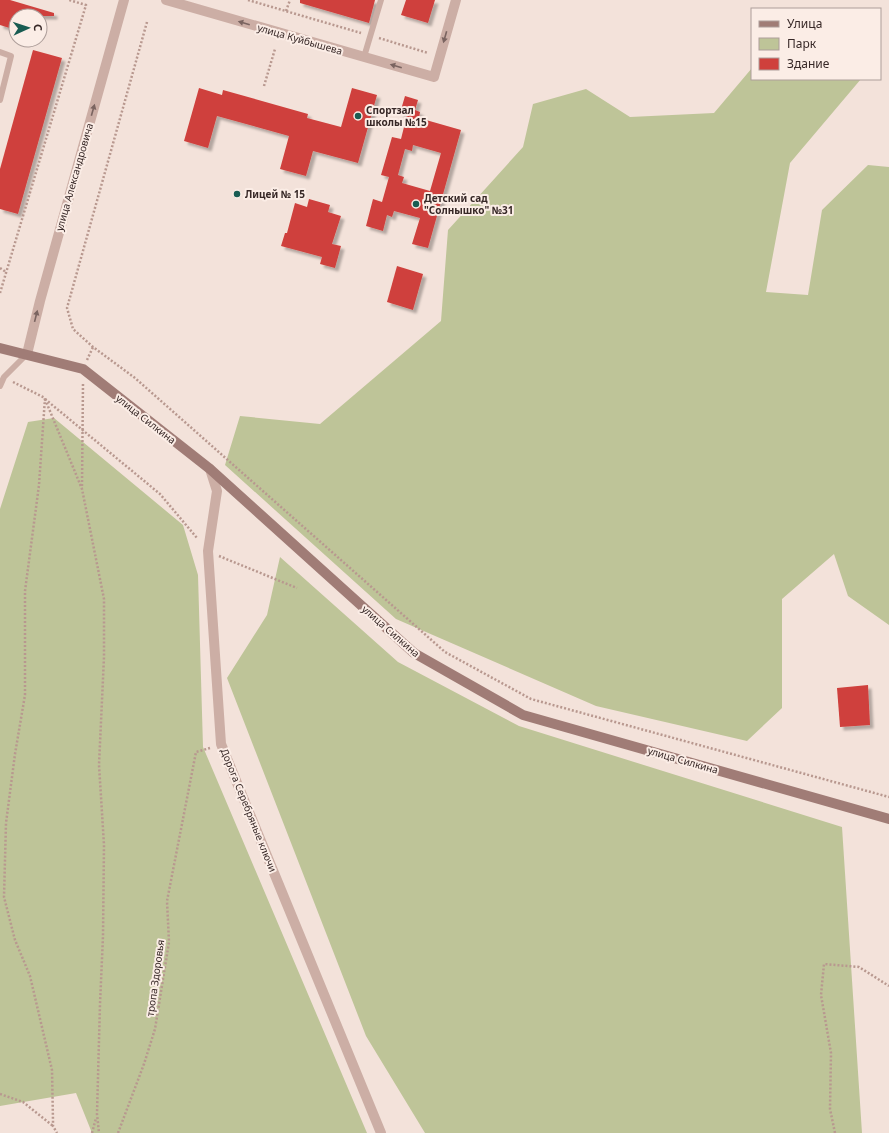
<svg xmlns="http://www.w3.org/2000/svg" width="889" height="1133" viewBox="0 0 889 1133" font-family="'Noto Sans',sans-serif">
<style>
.green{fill:#bec498}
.building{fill:#cf403c;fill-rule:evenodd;filter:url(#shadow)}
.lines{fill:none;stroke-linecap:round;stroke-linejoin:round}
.path{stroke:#b8988f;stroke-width:2.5;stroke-dasharray:2 2;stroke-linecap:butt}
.service{stroke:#ccaea5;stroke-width:6}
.minor{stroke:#ccaea5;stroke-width:10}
.secondary{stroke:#a07c76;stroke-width:10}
.oneway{fill:#7a6460}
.poi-dot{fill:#195c52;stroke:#fbede6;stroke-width:1.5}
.labels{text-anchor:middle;stroke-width:4;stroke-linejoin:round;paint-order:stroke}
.street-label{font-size:10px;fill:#372827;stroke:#fbede6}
.poi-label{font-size:10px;font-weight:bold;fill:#372827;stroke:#fbede6;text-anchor:start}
</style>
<defs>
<filter id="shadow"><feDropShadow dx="3.5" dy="3.5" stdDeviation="1" flood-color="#0004"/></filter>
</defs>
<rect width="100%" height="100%" fill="#f3e2da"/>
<g class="green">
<path d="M 752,68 L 752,79 L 861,79 L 790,163 L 766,292 L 808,295 L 822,210 L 868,165 L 889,167 L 889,625 L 848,596 L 834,554 L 782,599 L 782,708 L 747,741 L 596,706 L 396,619 L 225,465 L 240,416 L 320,424 L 441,321 L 448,230 L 523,147 L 533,104 L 586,89 L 630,117 L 714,113 Z"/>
<path d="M 54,418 L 183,525 L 198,575 L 203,747 L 367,1133 L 92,1133 L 76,1093 L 0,1106 L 0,509 L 28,422 Z"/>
<path d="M 280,557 L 398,662 L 519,726 L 842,827 L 862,1133 L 425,1133 L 366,1036 L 227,678 L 267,615 Z"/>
</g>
<g class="building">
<path d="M 0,0 L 10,0 L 54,13 L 54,16 L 16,16 L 16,30 L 0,25 Z"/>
<path d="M 300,0 L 375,0 L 369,23 L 300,3 Z"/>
<path d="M 406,0 L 435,0 L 428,23 L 401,15 Z"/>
<path d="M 33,50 L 62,58 L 18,214 L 0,209 L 0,169 Z"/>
<path d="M 199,88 L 222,95 L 223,90 L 308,114 L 307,118 L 341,127 L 352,88 L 377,95 L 358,163 L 313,151 L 306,176 L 280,169 L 289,136 L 217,116 L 208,148 L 184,141 Z"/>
<path d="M 405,96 L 418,100 L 415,110 L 420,112 L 419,118 L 461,130 L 428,248 L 412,244 L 420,218 L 394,211 L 392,217 L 387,215 L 383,231 L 366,226 L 373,199 L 382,202 L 389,177 L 381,175 L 392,137 L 401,139 L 407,115 L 400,113 ZM 413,145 L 441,153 L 430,191 L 402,183 L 404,177 L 398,175 L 405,149 L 412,151 Z"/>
<path d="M 309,199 L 330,205 L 328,212 L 341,216 L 332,244 L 341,246 L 335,268 L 320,264 L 322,257 L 281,246 L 285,233 L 287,233 L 295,203 L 307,207 Z"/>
<path d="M 397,266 L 423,274 L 413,310 L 387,302 Z"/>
<path d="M 868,685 L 870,725 L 840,727 L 837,688 Z"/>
</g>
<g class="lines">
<g class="path">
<path d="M 248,0 L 361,33"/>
<path d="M 286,11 L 290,0"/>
<path d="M 147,22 L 67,308 L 73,329 L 93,347 L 135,378 L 445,652 L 531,699 L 889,797"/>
<path d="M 379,38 L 428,53"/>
<path d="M 264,86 L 275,49"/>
<path d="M 0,268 L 6,272"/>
<path d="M 0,293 L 86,5 L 69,0"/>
<path d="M 87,360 L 93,347"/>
<path d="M 13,382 L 45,398 L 39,485 L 25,591 L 25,695 L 15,754 L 6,823 L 4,897 L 15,940 L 30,976 L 52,1070 L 53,1121 L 53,1126 L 57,1133"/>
<path d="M 45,399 L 82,489 L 104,599 L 104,657 L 99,765 L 104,845 L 103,936 L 100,1004 L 97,1114 L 99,1133"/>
<path d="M 45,399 L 160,494 L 197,538"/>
<path d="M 82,486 L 83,383"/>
<path d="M 219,556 L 297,588"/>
<path d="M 0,1094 L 23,1102 L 53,1126"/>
<path d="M 92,1133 L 96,1118"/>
<path d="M 118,1133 L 144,1064 L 155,1029 L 169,942 L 167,901 L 196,752 L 210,748"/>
<path d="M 835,1133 L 830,1109 L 831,1053 L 821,995 L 824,964 L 859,967 L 889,986"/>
</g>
<g class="service">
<path d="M 0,52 L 11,56 L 0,100"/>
<path d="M 364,57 L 381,0"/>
<path d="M 0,386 L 4,377 L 27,354"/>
</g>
<g class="minor">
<path d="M 166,0 L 434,77 L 456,0"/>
<path d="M 27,354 L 40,301 L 124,0"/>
<path d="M 210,469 L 217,491 L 208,551 L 221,744 L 381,1133"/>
</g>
<path class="secondary" d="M 0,348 L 83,369 L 210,469 L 414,653 L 523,715 L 889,819"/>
</g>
<defs><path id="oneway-solid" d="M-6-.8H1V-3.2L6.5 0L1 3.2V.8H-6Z"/></defs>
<g class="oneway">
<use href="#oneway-solid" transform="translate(244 23) rotate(-164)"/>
<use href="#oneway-solid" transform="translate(445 37) rotate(106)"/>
<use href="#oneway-solid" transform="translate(396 66) rotate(-164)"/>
<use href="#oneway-solid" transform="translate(93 110) rotate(-74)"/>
<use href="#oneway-solid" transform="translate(36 316) rotate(-76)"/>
</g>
<g class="poi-dot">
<circle cx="358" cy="116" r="4"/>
<circle cx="237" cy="194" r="4"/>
<circle cx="416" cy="204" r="4"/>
</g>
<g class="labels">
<g class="street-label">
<text transform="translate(300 39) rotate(16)" y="4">улица Куйбышева</text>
<text transform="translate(74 177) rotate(-74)" y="4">улица Александровича</text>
<text transform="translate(146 419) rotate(38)" y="4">улица Силкина</text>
<text transform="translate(391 631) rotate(41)" y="4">улица Силкина</text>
<text transform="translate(683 760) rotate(16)" y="4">улица Силкина</text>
<text transform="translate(249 810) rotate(68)" y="4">Дорога Серебряные ключи</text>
<text transform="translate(155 978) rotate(-82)" y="4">тропа Здоровья</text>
</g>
<g class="poi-label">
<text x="366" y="114">Спортзал<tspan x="366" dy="12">школы №15</tspan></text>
<text x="245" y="198">Лицей № 15</text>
<text x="424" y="202">Детский сад<tspan x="424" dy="12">"Солнышко" №31</tspan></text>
</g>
</g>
<rect x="751" y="8" width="130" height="72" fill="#fbede6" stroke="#ad9e9a"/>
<rect x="759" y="21" width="20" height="6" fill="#a07c76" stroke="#ad9e9a"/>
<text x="787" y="28" font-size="12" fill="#372827">Улица</text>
<rect x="759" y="38" width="20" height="12" fill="#bec498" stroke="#ad9e9a"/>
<text x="787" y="48" font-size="12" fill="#372827">Парк</text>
<rect x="759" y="58" width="20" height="12" fill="#cf403c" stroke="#ad9e9a"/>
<text x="787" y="68" font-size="12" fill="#372827">Здание</text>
<g transform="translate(28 28) rotate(87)"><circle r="19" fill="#fbede6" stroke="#ad9e9a"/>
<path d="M0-3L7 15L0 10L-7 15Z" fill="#195c52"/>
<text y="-6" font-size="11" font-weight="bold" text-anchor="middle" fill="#372827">С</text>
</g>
</svg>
